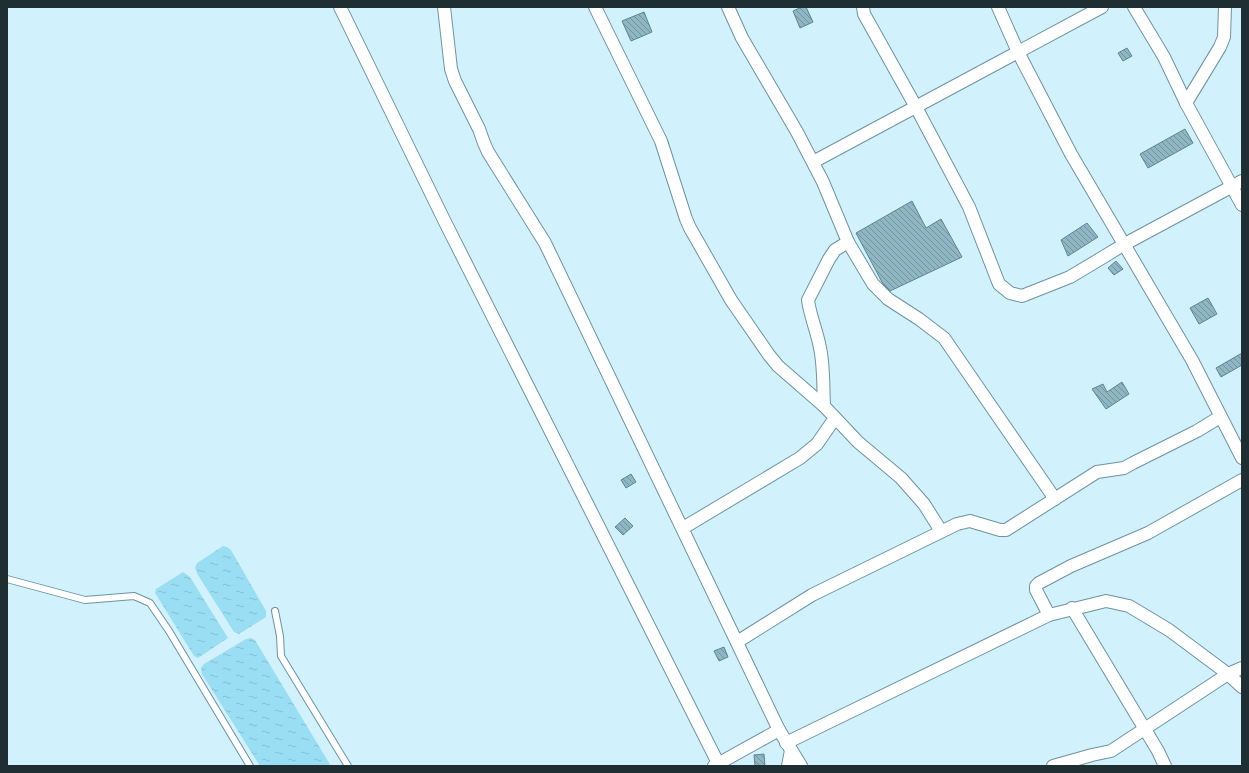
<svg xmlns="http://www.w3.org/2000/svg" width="1249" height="773" viewBox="0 0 1249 773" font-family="Signika,sans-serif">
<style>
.water{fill:url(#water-ripples)}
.building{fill:url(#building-back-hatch);stroke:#5e8591}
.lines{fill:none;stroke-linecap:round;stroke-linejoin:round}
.lane-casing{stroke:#6c939f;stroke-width:8}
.street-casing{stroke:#6c939f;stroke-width:14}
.lane{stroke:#fff;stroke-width:6}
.street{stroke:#fff;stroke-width:12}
</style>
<defs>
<pattern id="water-ripples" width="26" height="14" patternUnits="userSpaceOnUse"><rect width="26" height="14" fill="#9adef3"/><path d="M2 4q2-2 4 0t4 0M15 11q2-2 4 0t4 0" fill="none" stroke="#84bfd1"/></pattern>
<pattern id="building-back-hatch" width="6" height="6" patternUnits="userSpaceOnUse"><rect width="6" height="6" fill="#8eb6c3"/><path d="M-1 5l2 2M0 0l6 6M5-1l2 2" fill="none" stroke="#73949f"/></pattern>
</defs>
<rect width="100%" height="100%" fill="#d1f2fd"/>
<g class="water">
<path d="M 223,546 L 227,547 L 231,550 L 266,611 L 266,617 L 239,634 L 234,632 L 198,575 L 195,568 L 197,563 Z"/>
<path d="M 183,572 L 190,577 L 228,638 L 198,658 L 194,656 L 155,593 L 156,589 Z"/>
<path d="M 251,638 L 255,640 L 331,766 L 260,766 L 202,674 L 201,668 L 204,664 L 246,639 Z"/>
</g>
<g class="building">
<path d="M 802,7 L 806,7 L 813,22 L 800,28 L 793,11 Z"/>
<path d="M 644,12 L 652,32 L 631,41 L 622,21 Z"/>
<path d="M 1127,48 L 1132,56 L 1123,61 L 1118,53 Z"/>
<path d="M 1185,129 L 1193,143 L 1148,168 L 1140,154 Z"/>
<path d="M 912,201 L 926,228 L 941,219 L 962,257 L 890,291 L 883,284 L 856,233 Z"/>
<path d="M 1087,223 L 1098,237 L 1068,256 L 1061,240 Z"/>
<path d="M 1116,261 L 1123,269 L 1114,275 L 1108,268 Z"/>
<path d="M 1208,298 L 1217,314 L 1199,324 L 1190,308 Z"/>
<path d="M 1242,353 L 1242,365 L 1221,377 L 1216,368 Z"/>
<path d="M 1122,382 L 1129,394 L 1106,409 L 1092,389 L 1103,384 L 1107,392 Z"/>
<path d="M 631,474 L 636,482 L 626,488 L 621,480 Z"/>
<path d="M 625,518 L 633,526 L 623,535 L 615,527 Z"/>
<path d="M 724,647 L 728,657 L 719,661 L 714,651 Z"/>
<path d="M 764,754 L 765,766 L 755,766 L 754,755 Z"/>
</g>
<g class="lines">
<g class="lane-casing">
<g id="lane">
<path d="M 7,579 L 85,600 L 134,596 L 150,603 L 169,631 L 250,766"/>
<path d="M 275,611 L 280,636 L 281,656 L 348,766"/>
</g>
</g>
<g class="street-casing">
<g id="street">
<path d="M 340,7 L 445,222 L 718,763"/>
<path d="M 444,7 L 451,69 L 455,81 L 479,129 L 484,143 L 488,152 L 545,243 L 779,730 L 801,766"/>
<path d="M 595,7 L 661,141 L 686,219 L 690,228 L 731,300 L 769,355 L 778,366 L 824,406 L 858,442 L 901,478 L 924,504 L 941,531"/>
<path d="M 728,7 L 742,38 L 797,132 L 823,182 L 848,242 L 873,284 L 888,299 L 919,319 L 944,338 L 1055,499"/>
<path d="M 863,7 L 864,14 L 916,107 L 969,207 L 999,284 L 1010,293 L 1022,296 L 1070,277 L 1105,256 L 1123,245 L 1242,181"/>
<path d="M 998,7 L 1018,52 L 1071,154 L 1192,360 L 1242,458"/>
<path d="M 1134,7 L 1164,57 L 1186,103 L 1242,205"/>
<path d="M 1186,103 L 1220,47 L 1224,37 L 1225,7"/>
<path d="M 813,162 L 1102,7"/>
<path d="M 824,406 C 823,387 824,366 820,348 C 817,331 810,316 808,300 L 829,259 L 835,250 L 848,242"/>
<path d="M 683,528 L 800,458 L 817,444 L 835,418"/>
<path d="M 1072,608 L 1158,751 L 1165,766"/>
<path d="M 1049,615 L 1036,590 L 1036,586 L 1039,583 L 1071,566 L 1148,533 L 1242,480"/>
<path d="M 737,642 L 812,595 L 957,524 L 970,521 L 1000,530 L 1006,530 L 1097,472 L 1124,468 L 1133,463 L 1197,431 L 1220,417"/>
<path d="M 786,743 L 1049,615 L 1106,601 L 1129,606 L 1169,630 L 1228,674 L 1242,687"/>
<path d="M 714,766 L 779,730"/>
<path d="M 788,766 L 791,750"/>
<path d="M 1053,766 L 1092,755 L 1111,751 L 1228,674 L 1242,668"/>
</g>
</g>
<use href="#lane" class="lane"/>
<use href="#street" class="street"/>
</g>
<rect width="1249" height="773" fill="none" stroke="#1e2e33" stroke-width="16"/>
</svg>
